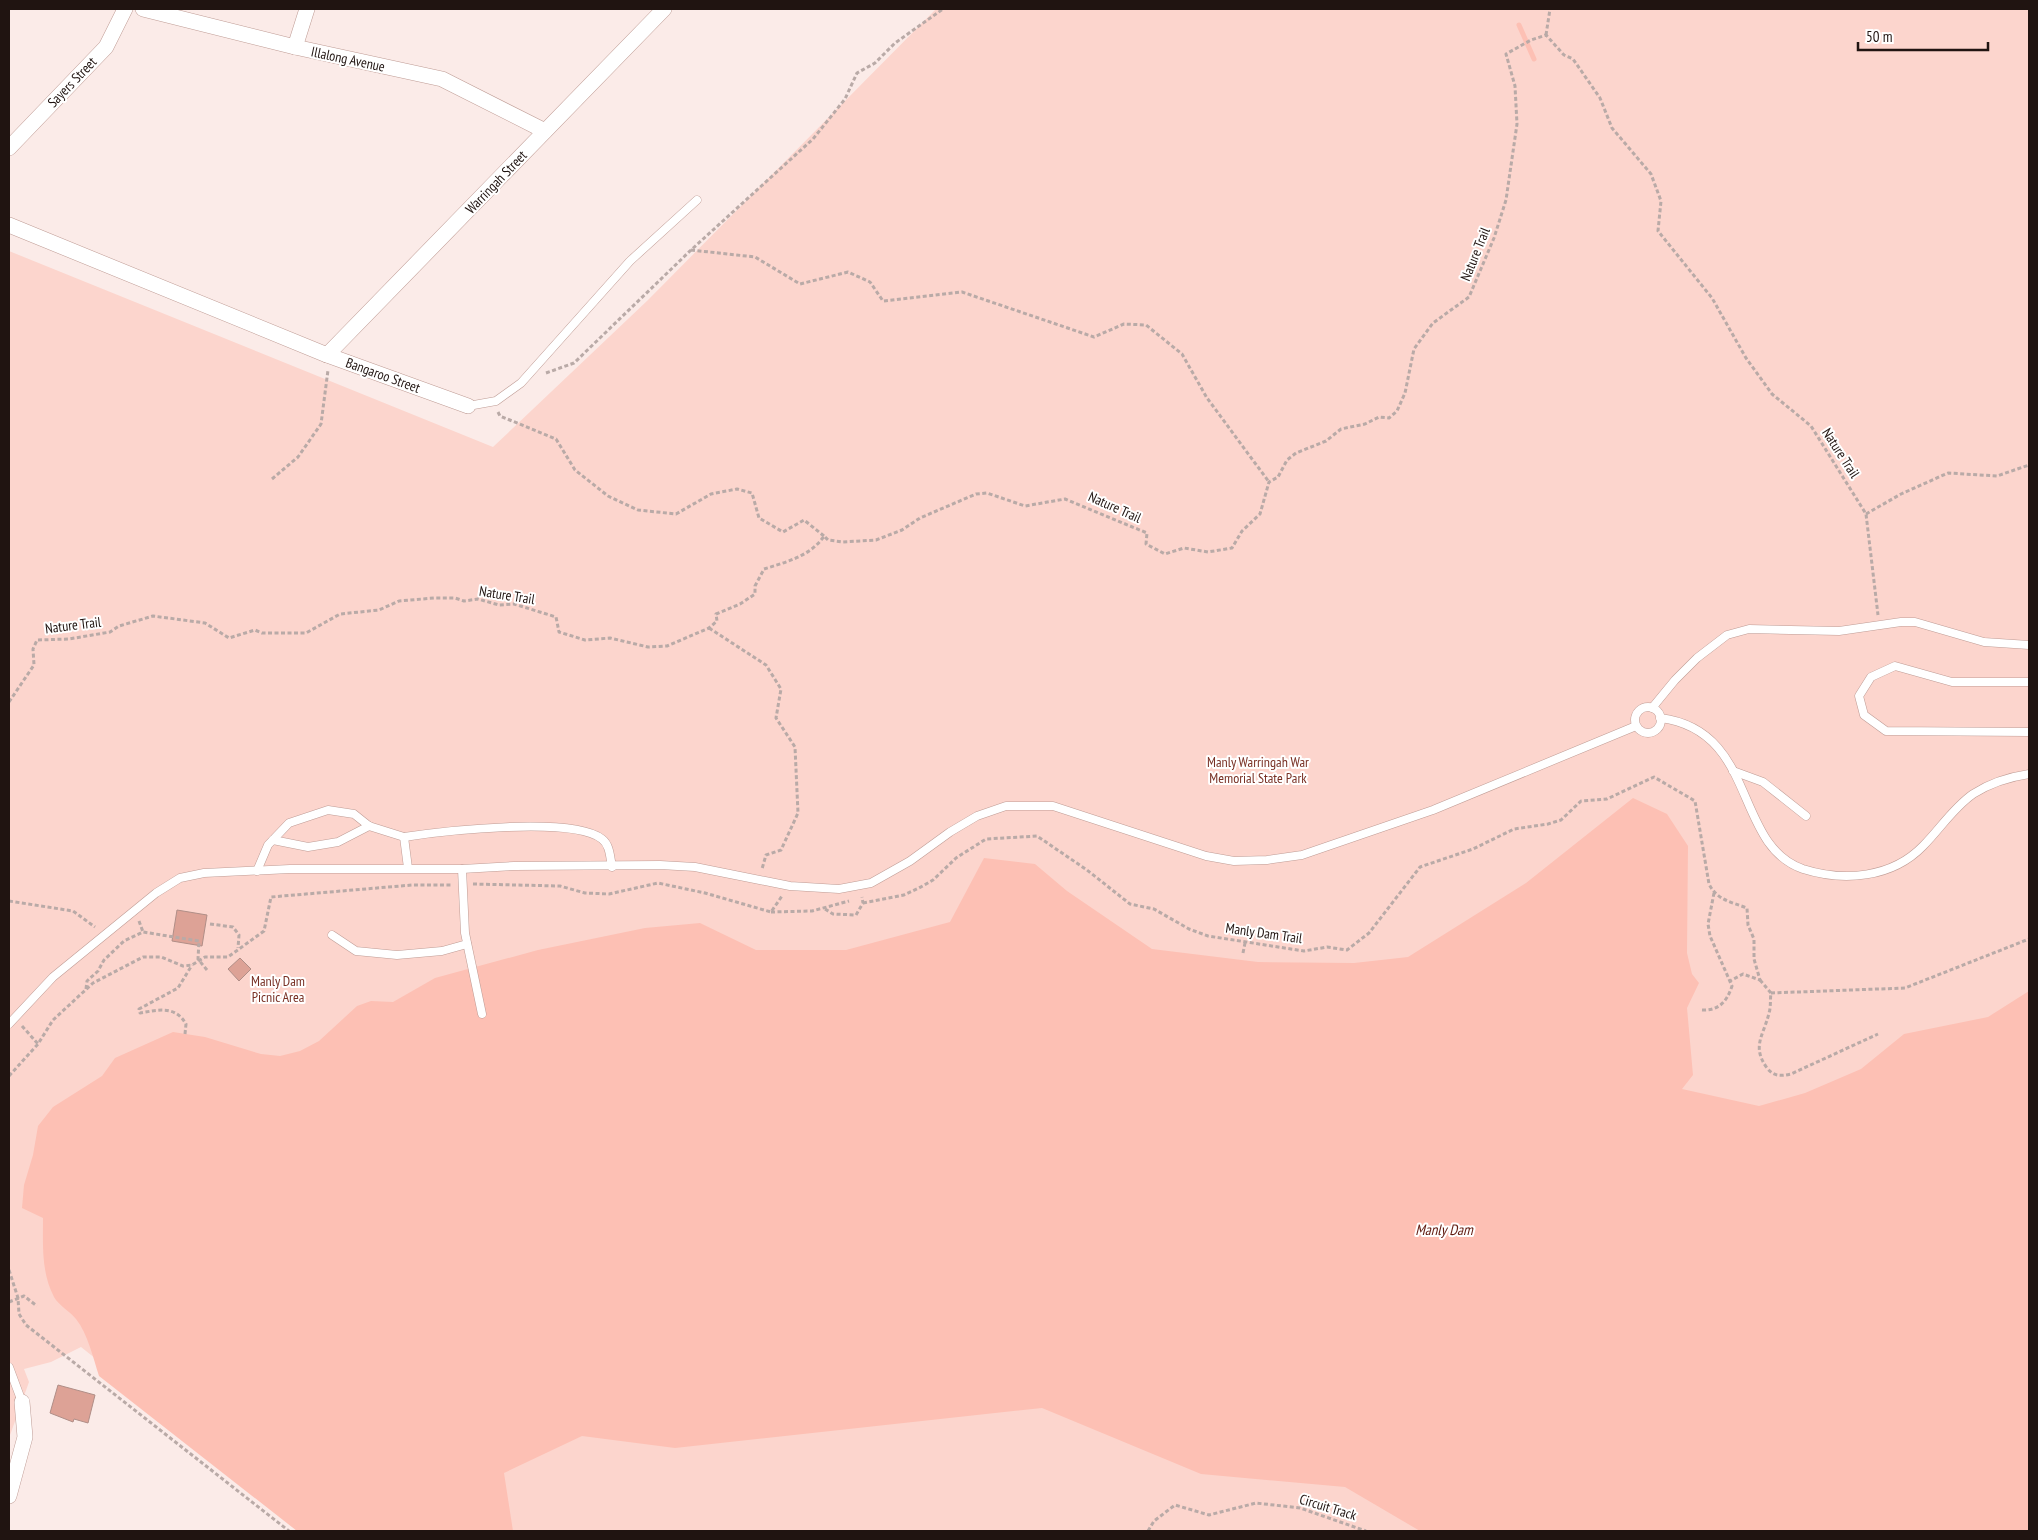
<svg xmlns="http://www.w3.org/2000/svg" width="2038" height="1540" viewBox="0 0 2038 1540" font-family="'PT Sans Narrow',sans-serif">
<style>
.green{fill:#fcd5cd}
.water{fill:#fdc0b4}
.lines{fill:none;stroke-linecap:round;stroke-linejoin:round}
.stream{stroke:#fdc0b4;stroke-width:5}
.building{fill:#dda296;stroke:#b08e87}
.service-casing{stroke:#bf9c95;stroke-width:9}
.minor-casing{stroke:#bf9c95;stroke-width:16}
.path{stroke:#b9aaa7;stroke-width:3;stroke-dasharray:4 2.5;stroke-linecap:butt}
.service{stroke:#fff;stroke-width:8}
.minor{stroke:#fff;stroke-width:15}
.labels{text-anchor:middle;stroke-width:4;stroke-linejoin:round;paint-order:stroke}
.street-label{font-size:14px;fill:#201411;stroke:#fff}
.park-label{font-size:14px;fill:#783024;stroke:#fff}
.water-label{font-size:15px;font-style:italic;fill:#611b10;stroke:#fff}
</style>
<rect width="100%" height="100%" fill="#fbebe8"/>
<path class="green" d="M 936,9 L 2029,9 L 2029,1531 L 312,1531 L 81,1347 L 51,1362 L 24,1369 L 29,1382 L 9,1438 L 9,251 L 493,447 L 648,300 Z"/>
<path class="water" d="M 1633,798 L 1667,814 L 1688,846 L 1687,953 L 1692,974 L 1699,983 L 1687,1008 L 1693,1075 L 1682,1089 L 1759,1106 L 1805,1093 L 1861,1069 L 1904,1034 L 1988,1017 L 2029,991 L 2029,1531 L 1420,1531 L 1345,1487 L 1201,1474 L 1042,1408 L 675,1448 L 582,1436 L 504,1473 L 513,1531 L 297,1531 L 99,1376 C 93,1358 88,1334 76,1319 C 70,1311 59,1306 54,1297 C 41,1272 43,1245 43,1218 L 22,1208 L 24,1185 L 33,1155 L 38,1126 L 53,1107 L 102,1076 L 115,1058 L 173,1032 L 205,1037 L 261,1054 L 280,1056 L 300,1051 L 319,1041 L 357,1006 L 371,1001 L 393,1002 L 435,978 L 538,950 L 645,928 L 700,923 L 756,950 L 846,950 L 950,922 L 984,858 L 1035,864 L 1067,891 L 1152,949 L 1258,962 L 1354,963 L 1408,957 L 1526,883 Z"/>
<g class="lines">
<path class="stream" d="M 1519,25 L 1534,59"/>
</g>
<g class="building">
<path d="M 177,910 L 207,915 L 202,946 L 172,941 Z"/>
<path d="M 240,958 L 251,969 L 239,981 L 228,969 Z"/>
<path d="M 58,1385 L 95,1395 L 88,1423 L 74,1419 L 73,1422 L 50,1413 Z"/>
</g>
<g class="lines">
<g class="service-casing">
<g id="service">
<path d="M 468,406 L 496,401 L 521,383 L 630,261 L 697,200"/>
<path d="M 2029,682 L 1952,682 L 1895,666 L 1871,677 L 1859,696 L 1864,715 L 1886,731 L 2029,732"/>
<circle cx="1648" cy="720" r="13"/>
<path d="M 1652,708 L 1675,680 L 1697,658 L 1727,635 L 1749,629 L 1839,631 L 1901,622 L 1915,622 L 1984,642 L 2029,645"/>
<path d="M 1660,718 C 1758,730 1733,845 1803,869 C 1844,882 1892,878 1923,846 C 1940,829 1953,808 1973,794 C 1990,783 2009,777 2029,774"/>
<path d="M 1733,771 L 1763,782 L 1806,816"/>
<path d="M 273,840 L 308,847 L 338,842 L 369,826"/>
<path d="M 408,868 L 404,837 C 443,831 572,816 602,839 C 610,845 610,857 612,867"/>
<path d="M 462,869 L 465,933 L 482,1014"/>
<path d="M 257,871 L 268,845 L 289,823 L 328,810 L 354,814 L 369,826 L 404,837"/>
<path d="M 332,935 L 356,951 L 397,955 L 442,951 L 467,944"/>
<path d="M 9,1024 L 53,977 L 156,893 L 180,878 L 204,873 L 290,869 L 462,869 L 514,866 L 660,865 L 695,867 L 790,886 L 839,889 L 871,883 L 910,861 L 950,832 L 977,816 L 1006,806 L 1053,806 L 1206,856 L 1234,861 L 1267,860 L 1302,855 L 1433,810 L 1636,726"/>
<path d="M 9,1367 L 22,1402"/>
</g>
</g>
<g class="minor-casing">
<g id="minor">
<path d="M 143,9 L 295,47 L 442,79 L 545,131"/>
<path d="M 295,47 L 307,9"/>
<path d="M 9,148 L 106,47 L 125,9"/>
<path d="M 9,225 L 327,355 L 468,406"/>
<path d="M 327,355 L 664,9"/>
<path d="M 9,1496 L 25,1437 L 22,1402"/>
</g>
</g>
<g class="path">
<path d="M 1546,35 L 1550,9"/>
<path d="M 691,250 L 755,257 L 800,284 L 848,272 L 870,282 L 883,301 L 962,292 L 1094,337 L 1124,324 L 1146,325 L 1182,354 L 1207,398 L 1269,482"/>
<path d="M 546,373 L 574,363 L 691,250 L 813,139 L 845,99 L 857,73 L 875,63 L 895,43 L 943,9"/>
<path d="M 498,412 L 500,416 L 556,439 L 575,470 L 608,496 L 638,510 L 676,514 L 711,494 L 737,489 L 752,493 L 759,518 L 783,532 L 804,520 L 824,536"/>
<path d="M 272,479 L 298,457 L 321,424 L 328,370"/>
<path d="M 1866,514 L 1901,494 L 1948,473 L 1997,476 L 2029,465"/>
<path d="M 709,628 L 766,665 L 781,689 L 776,718 L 795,747 L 798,813 L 781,850 L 766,855 L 762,869"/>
<path d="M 9,702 L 34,665 L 33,649 L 37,640 L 69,639 L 110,632 L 119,626 L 153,616 L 205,623 L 229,638 L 255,630 L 262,633 L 306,633 L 340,614 L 379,610 L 399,601 L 434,598 L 455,598 L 464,601 L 478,599 L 499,605 L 514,604 L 556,617 L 559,632 L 585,640 L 610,638 L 648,647 L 667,646 L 709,628 L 717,621 L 716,614 L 740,604 L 755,594 L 755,586 L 764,569 C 786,562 811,556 824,536 L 828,540 L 843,542 L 876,540 L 902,530 L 920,518 L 976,494 L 987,493 L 1025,506 L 1065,499 L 1147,533 L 1146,544 L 1165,554 L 1184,548 L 1208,552 L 1232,548 L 1242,531 L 1260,514 L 1269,482 L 1278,477 L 1287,460 L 1296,453 L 1326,441 L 1341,429 L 1365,424 L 1379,417 L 1389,418 L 1397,411 L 1405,393 L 1414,349 L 1433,323 L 1469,297 L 1494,238 L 1506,200 L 1517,124 L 1515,86 L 1506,54 L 1531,40 L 1546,35 L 1564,55 L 1573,59 L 1600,98 L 1612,128 L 1651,174 L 1661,201 L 1658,231 L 1712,298 L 1746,358 L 1772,394 L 1811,426 L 1866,514 L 1878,615"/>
<path d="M 473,884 L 560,886 L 585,893 L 609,894 L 658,883 L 705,893 L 771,912 L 782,896"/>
<path d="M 9,901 L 73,911 L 95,927"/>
<path d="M 863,903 L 904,895 L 919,888 L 933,880 L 956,858 L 986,839 L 1037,836 L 1087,870 L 1130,904 L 1154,909 L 1189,929 L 1208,936 L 1304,951 L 1327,947 L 1347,950 L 1369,933 L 1420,867 L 1473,849 L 1514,829 L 1548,824 L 1561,820 L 1581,801 L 1607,799 L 1654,777 L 1695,801 L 1709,884 C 1717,900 1731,902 1747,908 L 1748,925 L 1754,939 L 1754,959 L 1760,980 L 1743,974 L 1730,981"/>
<path d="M 825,909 L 833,914 L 856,915 L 863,903 L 862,897"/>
<path d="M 771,912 L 812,911 L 849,901"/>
<path d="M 139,921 L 143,932"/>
<path d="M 210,924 L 233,927 L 239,935 L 238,948"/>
<path d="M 1243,953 L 1245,943"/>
<path d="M 1760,980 L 1771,993 C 1770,1000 1771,1007 1769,1013 C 1764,1035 1751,1046 1767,1068 C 1774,1077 1781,1076 1791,1074 L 1878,1034"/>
<path d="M 86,989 L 87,981 L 98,971 L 104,960 L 124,941 L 143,932 L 199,941 L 198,959 L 207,970"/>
<path d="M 1771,993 L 1905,988 L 2029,939"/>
<path d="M 1702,1010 C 1718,1011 1727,1002 1732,986 L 1710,936 L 1708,924 L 1714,893"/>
<path d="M 22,1026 L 38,1044"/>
<path d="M 185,1034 L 186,1024 C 175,1005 158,1010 140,1013 L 139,1009 L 178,988 L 192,965"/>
<path d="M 9,1076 L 38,1044 L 53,1020 L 93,983 L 143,957 L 161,957 L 183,966 L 192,965 L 205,957 L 228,957 L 264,931 L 271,897 L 412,885 L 452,885"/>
<path d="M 9,1270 L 18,1298 L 19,1314 L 26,1325 L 289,1531"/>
<path d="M 9,1302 L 24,1296 L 37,1306"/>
<path d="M 1148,1531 L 1154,1521 L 1175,1505 L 1209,1515 L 1256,1503 L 1300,1508 L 1366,1531"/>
</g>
<use href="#service" class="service"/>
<use href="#minor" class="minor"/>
</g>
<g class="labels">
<g class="street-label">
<text transform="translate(348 59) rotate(12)" y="5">Illalong Avenue</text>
<text transform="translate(72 82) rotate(-46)" y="5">Sayers Street</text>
<text transform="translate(496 182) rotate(-46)" y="5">Warringah Street</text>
<text transform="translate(1475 254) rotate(-68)" y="5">Nature Trail</text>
<text transform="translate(383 375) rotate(20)" y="5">Bangaroo Street</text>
<text transform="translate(1841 453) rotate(57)" y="5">Nature Trail</text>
<text transform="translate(1115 507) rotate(24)" y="5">Nature Trail</text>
<text transform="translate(507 595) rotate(9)" y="5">Nature Trail</text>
<text transform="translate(73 625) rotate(-7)" y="5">Nature Trail</text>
<text transform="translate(1264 933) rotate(8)" y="5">Manly Dam Trail</text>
<text transform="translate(1328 1507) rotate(17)" y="5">Circuit Track</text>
</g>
<g class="park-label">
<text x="1258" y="767">Manly Warringah War<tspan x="1258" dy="16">Memorial State Park</tspan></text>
<text x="278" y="986">Manly Dam<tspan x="278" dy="16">Picnic Area</tspan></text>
</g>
<g class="water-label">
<text x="1444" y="1235">Manly Dam</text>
</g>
</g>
<rect width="2038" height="1540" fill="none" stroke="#201411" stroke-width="20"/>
<path d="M1858 42v8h130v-8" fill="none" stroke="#201411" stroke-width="2.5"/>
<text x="1866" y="42" font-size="15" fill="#201411" stroke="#ffffff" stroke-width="4" paint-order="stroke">50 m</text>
</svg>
